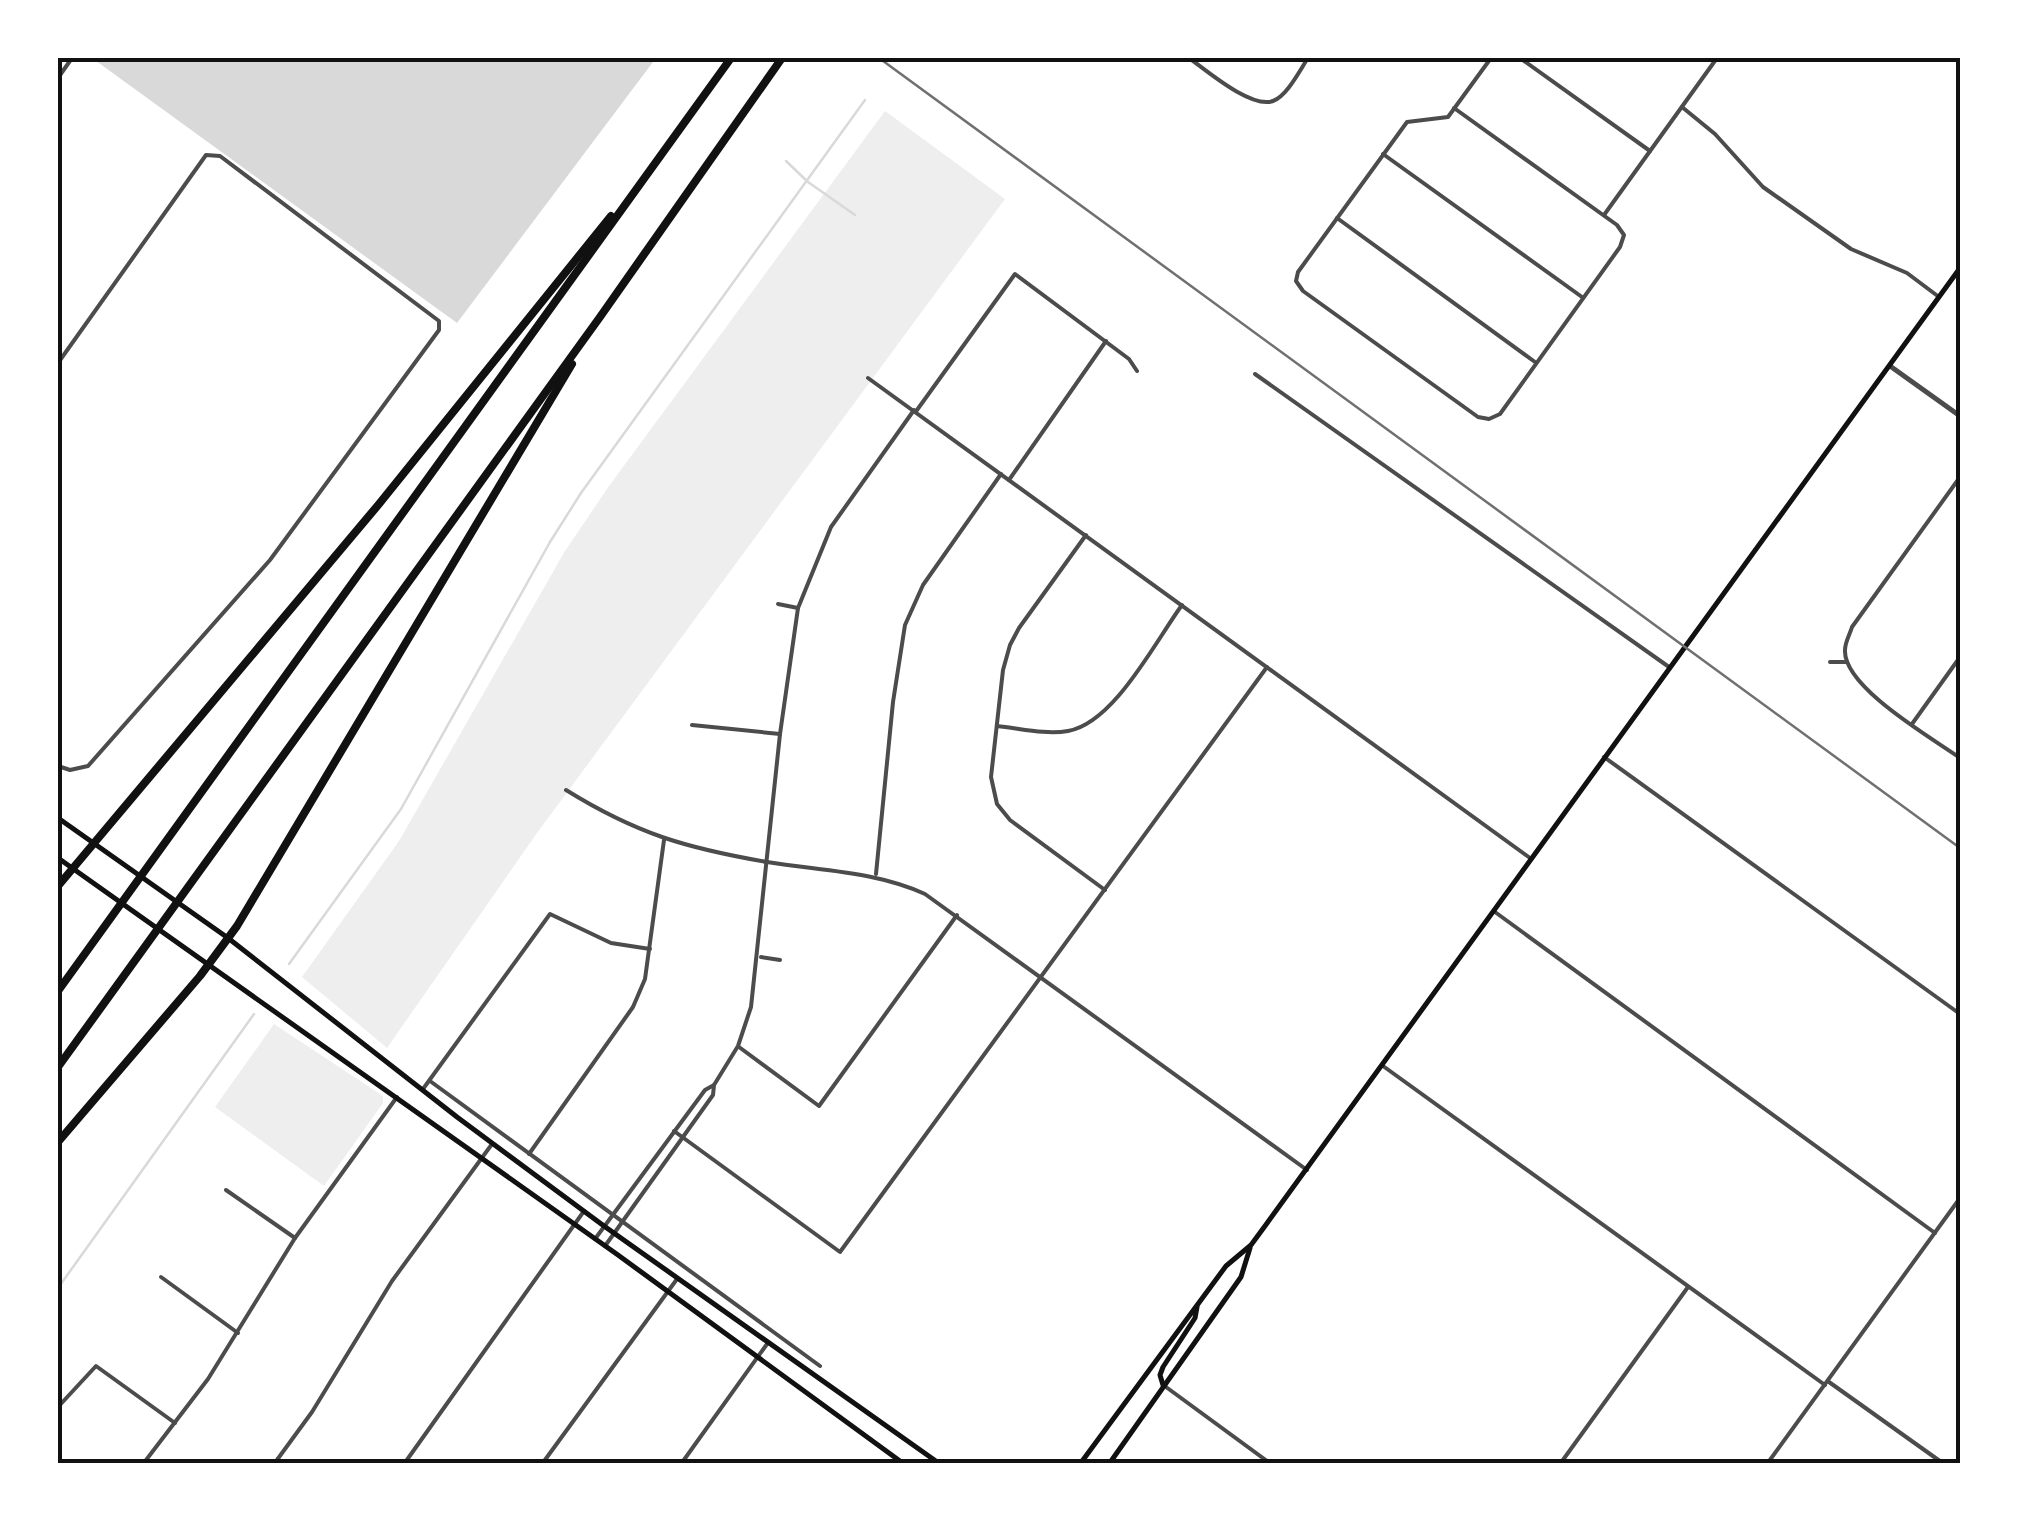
<svg xmlns="http://www.w3.org/2000/svg" width="2018" height="1521" viewBox="0 0 2018 1521" font-family="Raleway,sans-serif">
<style>
.green{fill:#eee}
.water{fill:#d9d9d9}
.lines{fill:none;stroke-linecap:round;stroke-linejoin:round}
.stream{stroke:#d9d9d9;stroke-width:2.5}
.minor{stroke:#4c4c4c;stroke-width:4}
.tertiary{stroke:#4c4c4c;stroke-width:5}
.secondary{stroke:#111;stroke-width:5}
.motorway{stroke:#111;stroke-width:8}
.rail{stroke:#707070;stroke-width:2.5}
.neatline{fill:none;stroke:#111;stroke-width:4}
</style>
<rect width="100%" height="100%" fill="#fff"/>
<g class="green">
<path d="M 885,111 L 1005,199 L 537,833 L 387,1048 L 302,977 L 399,841 L 565,551 L 609,486 Z"/>
<path d="M 274,1024 L 383,1096 L 383,1103 L 324,1186 L 215,1107 Z"/>
</g>
<path class="water" d="M 92,58 L 656,58 L 457,323 Z"/>
<g class="lines">
<g class="stream">
<path d="M 786,161 L 808,182 L 855,215"/>
<path d="M 289,964 L 401,809 L 550,542 L 581,493 L 865,100"/>
<path d="M 58,1288 L 254,1014"/>
</g>
<g class="minor">
<path d="M 1189,58 C 1206,70 1251,109 1273,101 C 1287,96 1300,70 1308,58"/>
<path d="M 1520,58 L 1650,151"/>
<path d="M 58,78 L 72,58"/>
<path d="M 1682,107 L 1715,134 L 1763,187 L 1851,249 L 1907,273 L 1939,297"/>
<path d="M 1454,108 L 1617,225 L 1624,235 L 1620,247 L 1500,414 L 1489,419 L 1478,417 L 1303,291 L 1296,281 L 1298,272 L 1407,122 L 1448,117 L 1491,58"/>
<path d="M 1383,154 L 1582,297"/>
<path d="M 1604,215 L 1717,58"/>
<path d="M 1337,218 L 1535,362"/>
<path d="M 58,363 L 206,155 L 220,156 L 439,321 L 439,330 L 270,560 L 88,766 L 70,770 L 58,766"/>
<path d="M 1255,374 L 1669,667"/>
<path d="M 868,378 L 1530,858"/>
<path d="M 917,410 L 1015,274 L 1129,359 L 1137,371"/>
<path d="M 1960,477 L 1852,627 C 1850,634 1845,642 1845,650 C 1843,687 1932,738 1960,758"/>
<path d="M 1009,480 L 1106,341"/>
<path d="M 1086,535 L 1019,628 L 1010,645 L 1003,670 L 991,777 L 997,804 L 1010,820 L 1105,890"/>
<path d="M 778,604 L 798,608"/>
<path d="M 1830,662 L 1847,662"/>
<path d="M 1912,724 L 1960,657"/>
<path d="M 692,725 L 780,734"/>
<path d="M 997,726 C 1019,728 1045,735 1068,731 C 1114,723 1155,642 1182,605"/>
<path d="M 1604,757 L 1960,1014"/>
<path d="M 566,790 C 637,834 686,848 767,862 C 821,871 874,871 925,894 L 1307,1170"/>
<path d="M 876,874 L 893,702 L 905,625 L 923,585 L 1001,474"/>
<path d="M 1495,912 L 1935,1233"/>
<path d="M 761,957 L 780,960"/>
<path d="M 739,1047 L 819,1106 L 957,915"/>
<path d="M 1383,1066 L 1825,1385"/>
<path d="M 430,1081 L 820,1366"/>
<path d="M 423,1089 L 550,914 L 611,943 L 650,949"/>
<path d="M 674,1131 L 840,1252 L 1267,667"/>
<path d="M 529,1154 L 633,1007 L 645,979 L 664,840"/>
<path d="M 226,1190 L 295,1238"/>
<path d="M 595,1239 L 705,1090 L 714,1085"/>
<path d="M 605,1246 L 713,1095 L 714,1085 L 738,1046 L 751,1007 L 780,734 L 798,608 L 831,527 L 914,410"/>
<path d="M 161,1277 L 238,1333"/>
<path d="M 1829,1382 L 1944,1464"/>
<path d="M 1166,1387 L 1271,1464"/>
<path d="M 58,1407 L 96,1366 L 175,1423"/>
<path d="M 143,1464 L 208,1379 L 295,1238 L 397,1097"/>
<path d="M 274,1464 L 312,1412 L 392,1281 L 492,1144"/>
<path d="M 404,1464 L 584,1211"/>
<path d="M 542,1464 L 677,1279"/>
<path d="M 681,1464 L 767,1344"/>
<path d="M 1560,1464 L 1688,1287"/>
<path d="M 1767,1464 L 1960,1198"/>
</g>
<path class="tertiary" d="M 1890,366 L 1960,416"/>
<g class="secondary">
<path d="M 58,818 L 228,938 L 457,1117 L 604,1226 L 940,1464"/>
<path d="M 58,858 L 618,1255 L 904,1464"/>
<path d="M 1163,1385 L 1160,1375 L 1163,1367 L 1195,1318 L 1197,1307"/>
<path d="M 1080,1464 L 1226,1266 L 1251,1245 L 1265,1226 L 1960,268"/>
<path d="M 1109,1464 L 1241,1277 L 1250,1248"/>
</g>
<g class="motorway">
<path d="M 58,886 L 379,504 L 611,216"/>
<path d="M 58,991 L 731,58"/>
<path d="M 58,1067 L 600,317 L 782,58"/>
<path d="M 58,1142 L 200,976 L 237,926 L 572,364"/>
</g>
<path class="rail" d="M 879,58 C 1240,320 1599,586 1960,848"/>
</g>
<rect width="2018" height="1521" fill="none" stroke="#ffffff" stroke-width="120"/>
<rect x="60" y="60" width="1898" height="1401" class="neatline"/>
</svg>
